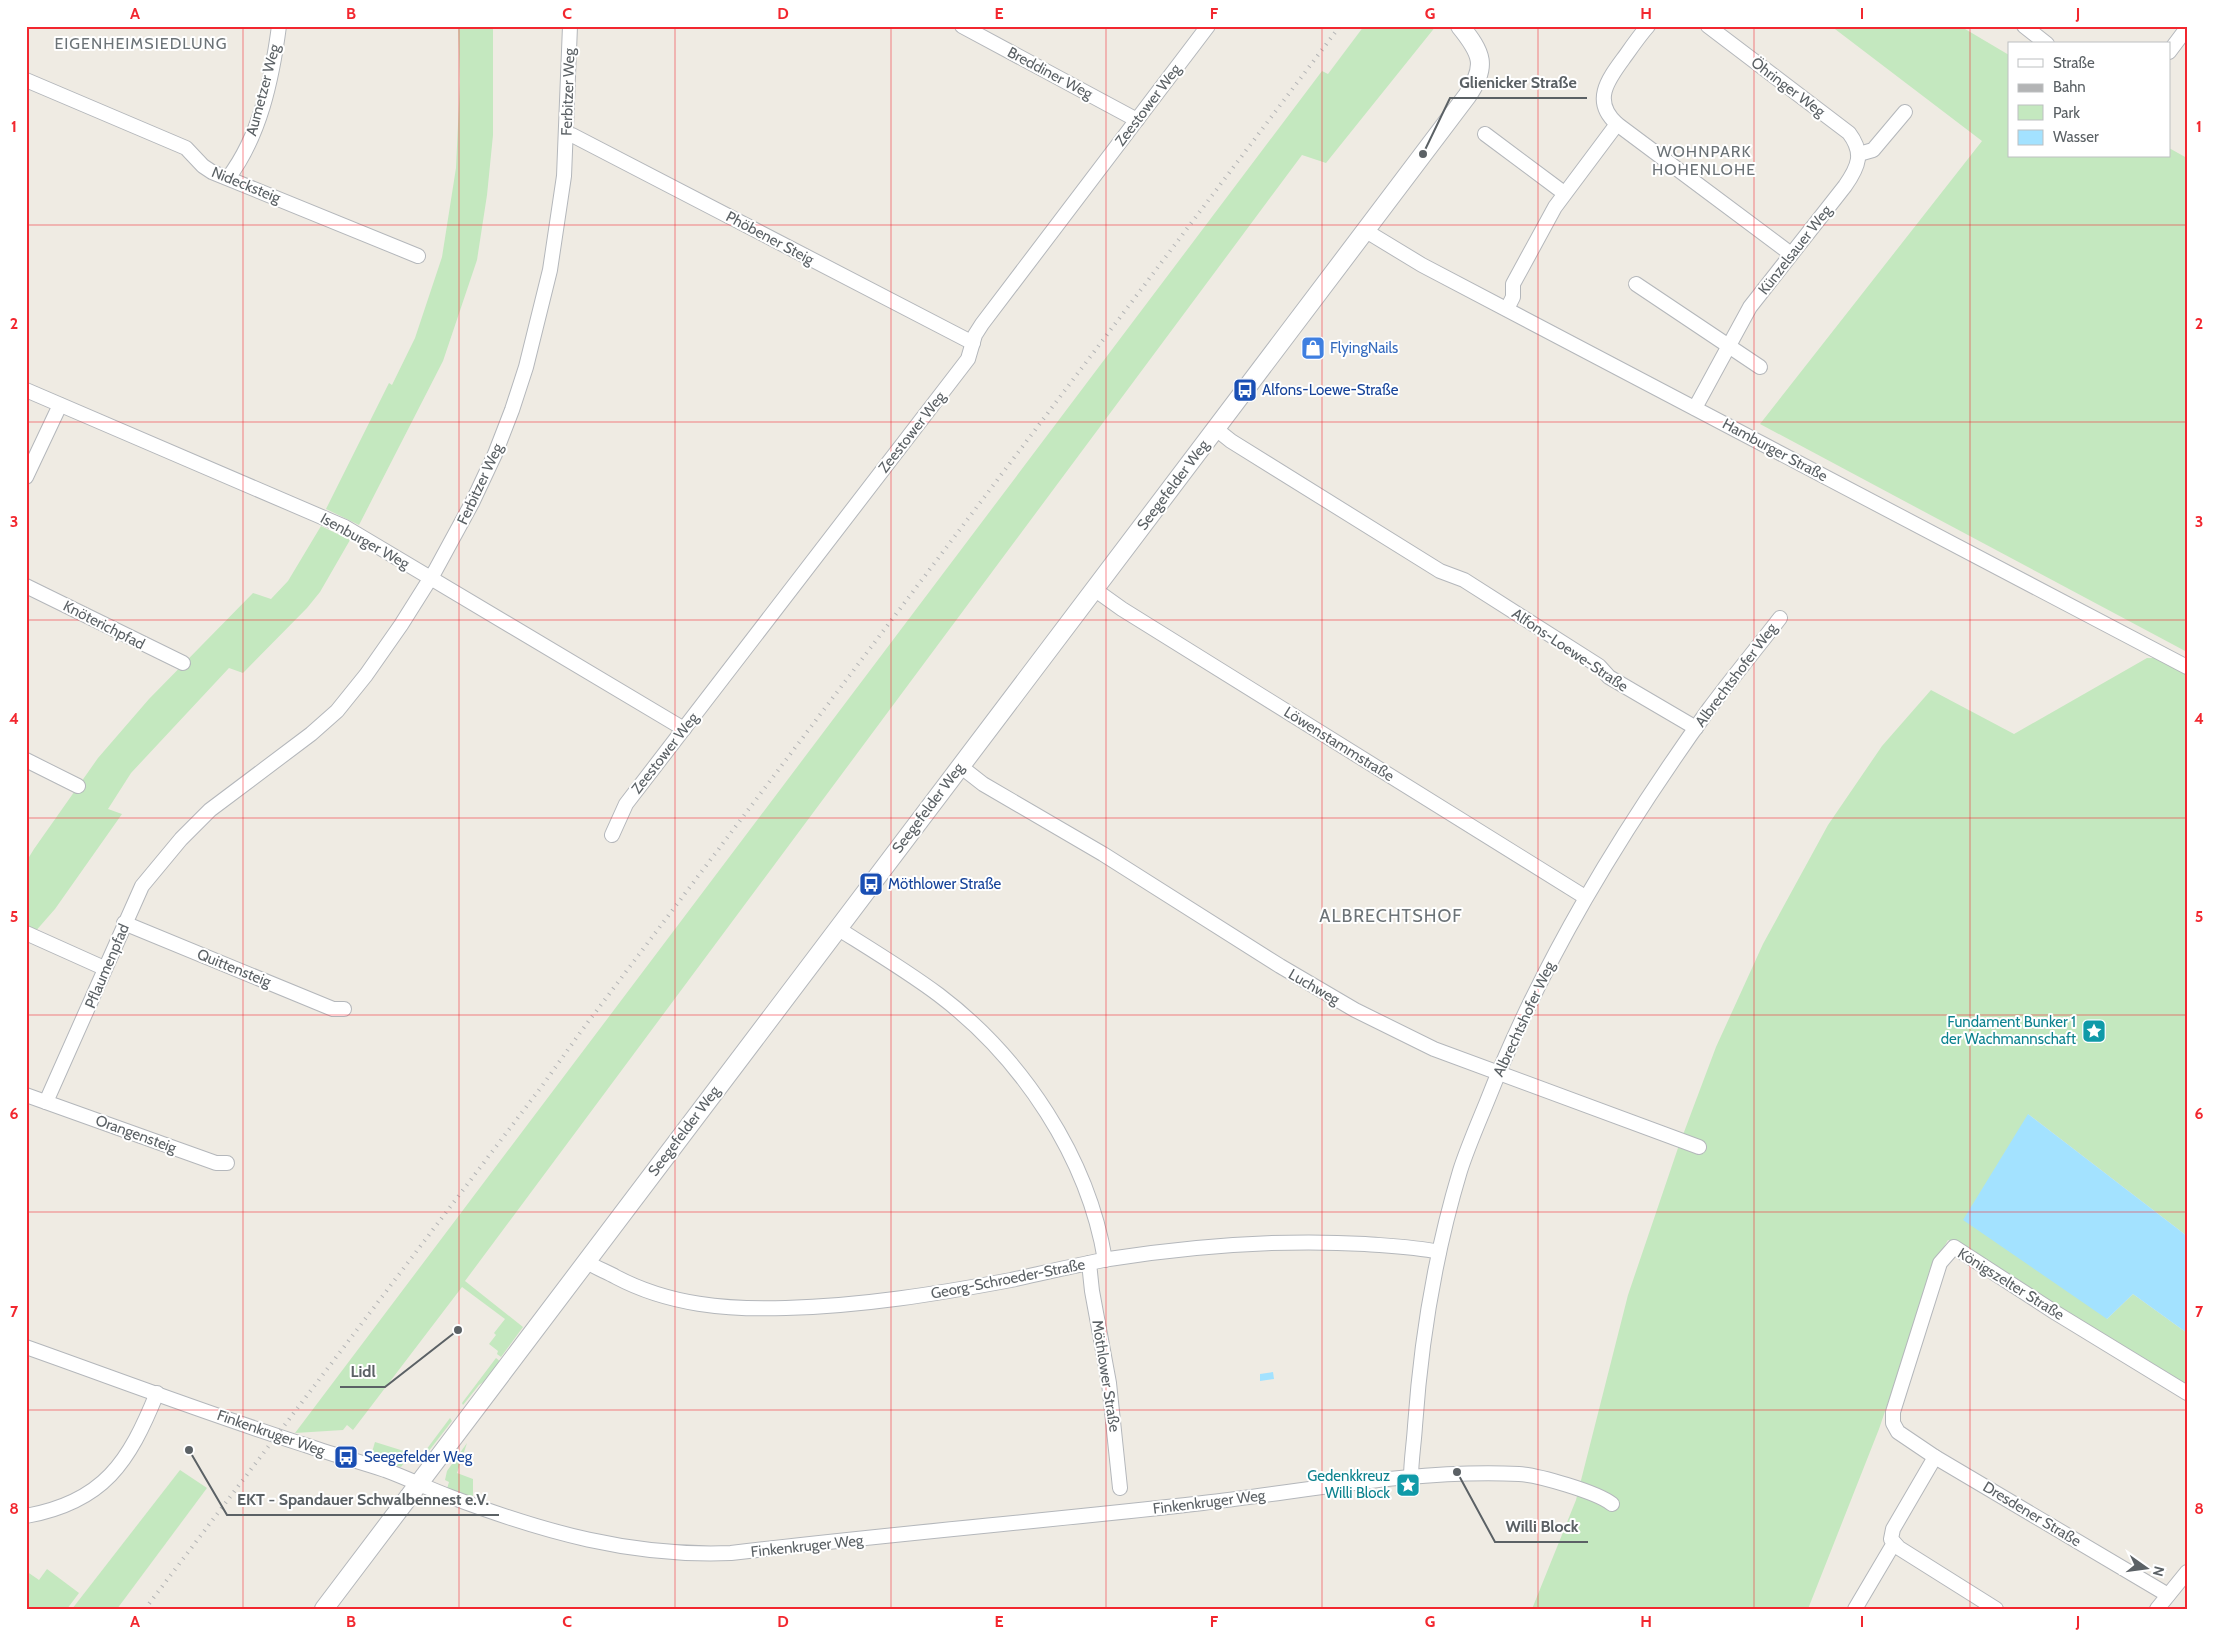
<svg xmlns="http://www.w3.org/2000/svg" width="2213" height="1635" viewBox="0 0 2213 1635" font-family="Cabin,sans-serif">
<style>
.green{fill:#c4e8bf}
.water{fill:#a3e2ff}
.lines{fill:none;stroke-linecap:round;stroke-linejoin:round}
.minor-casing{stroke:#b4b7bb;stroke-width:16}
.tertiary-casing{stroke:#b4b7bb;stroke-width:20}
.minor{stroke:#fff;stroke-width:14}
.tertiary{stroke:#fff;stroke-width:18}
.rail{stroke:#b3b4b5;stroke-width:4;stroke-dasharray:1 6;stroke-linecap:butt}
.grid{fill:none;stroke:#f2272f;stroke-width:1;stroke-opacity:0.55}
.labels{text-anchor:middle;stroke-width:4;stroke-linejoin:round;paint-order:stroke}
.street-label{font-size:15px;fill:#5b6165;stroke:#fff}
.shop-label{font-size:15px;fill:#366cbe;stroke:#fff;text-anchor:start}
.transit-label{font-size:15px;fill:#164399;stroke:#fff;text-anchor:start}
.culture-label{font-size:15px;fill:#0d838f;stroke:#fff;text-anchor:end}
.neighbourhood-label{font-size:16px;letter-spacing:1px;fill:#6c7377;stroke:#fff}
.quarter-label{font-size:18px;letter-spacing:1px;fill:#6c7377;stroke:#fff}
.leader{fill:none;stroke:#5b6165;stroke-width:2}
.callout-dot{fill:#5b6165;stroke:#fff;stroke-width:2}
.callout-label{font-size:16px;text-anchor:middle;font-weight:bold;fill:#5b6165;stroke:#fff;stroke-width:4;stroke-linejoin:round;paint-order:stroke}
.neatline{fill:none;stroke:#f2272f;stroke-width:2}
.grid-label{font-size:16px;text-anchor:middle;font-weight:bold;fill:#f2272f}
</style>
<rect width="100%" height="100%" fill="#efebe3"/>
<g class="green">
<path d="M 458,26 L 493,26 L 493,135 L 487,195 L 477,260 L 443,361 L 359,525 L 326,509 L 389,383 L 392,385 L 415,338 L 442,257 L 456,168 L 460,82 Z"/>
<path d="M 1364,26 L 1436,26 L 1326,163 L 1302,155 L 465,1281 L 523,1327 L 501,1357 L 497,1354 L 498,1351 L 489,1344 L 496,1335 L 494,1333 L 505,1319 L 462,1287 L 353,1430 L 347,1425 L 343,1430 L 295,1433 L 1322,71 L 1328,74 Z"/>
<path d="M 1831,26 L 1960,26 L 2009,55 L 2009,156 L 2169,156 L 2169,148 L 2187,158 L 2187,652 L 1760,424 L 1982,141 Z"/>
<path d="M 321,526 L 350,540 L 320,592 L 307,608 L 243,673 L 229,668 L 131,773 L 108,809 L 122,814 L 55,909 L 34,933 L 26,929 L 26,862 L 34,849 L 98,758 L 149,699 L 253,593 L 271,599 L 288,581 Z"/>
<path d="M 2147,658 L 2158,658 L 2187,672 L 2187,1236 L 2028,1114 L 2107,1319 L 2133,1294 L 2187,1333 L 2187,1386 L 2058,1310 L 1948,1240 L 1937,1259 L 1879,1429 L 1808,1609 L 1532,1609 L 1576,1500 L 1628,1295 L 1678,1148 L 1716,1047 L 1763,944 L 1828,825 L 1882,746 L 1931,690 L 2014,734 Z"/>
<path d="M 496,1358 L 502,1363 L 491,1377 L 479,1385 L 463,1405 L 462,1403 Z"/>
<path d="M 450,1418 L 452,1421 L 428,1452 L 426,1450 Z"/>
<path d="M 375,1442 L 407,1452 L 408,1458 L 401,1467 L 375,1459 L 372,1452 Z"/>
<path d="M 467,1443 L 457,1473 L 473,1479 L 473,1499 L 447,1489 L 449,1482 L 445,1480 L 447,1471 Z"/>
<path d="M 180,1470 L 207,1488 L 117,1609 L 72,1609 Z"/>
<path d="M 47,1569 L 79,1593 L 67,1609 L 26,1609 L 26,1571 L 39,1580 Z"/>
</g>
<g class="water">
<path d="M 2028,1114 L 2187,1236 L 2187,1333 L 2133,1294 L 2107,1319 L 1963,1220 Z"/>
<path d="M 1273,1372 L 1274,1379 L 1260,1381 L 1260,1374 Z"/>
</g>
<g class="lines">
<g class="minor-casing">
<g id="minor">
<path d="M 962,26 L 1137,120"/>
<path d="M 2024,26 L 2047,44"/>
<path d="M 2169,52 L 2187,28"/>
<path d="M 26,80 L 186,148 L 203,166 L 212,172 L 418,256"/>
<path d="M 1617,124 L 1791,254"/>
<path d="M 1485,134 L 1564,193"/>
<path d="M 566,135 L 572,135 L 973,343"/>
<path d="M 1859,154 L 1873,150 L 1905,112"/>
<path d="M 228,178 C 260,136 272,79 279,26"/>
<path d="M 1366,231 L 1422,265 L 2187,667"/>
<path d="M 1636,284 L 1760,367"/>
<path d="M 1507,309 L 1513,297 L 1513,284 L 1555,207 L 1617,124 C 1590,100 1610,77 1626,55 C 1633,45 1640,35 1648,26"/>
<path d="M 26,390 L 345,527 L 684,729"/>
<path d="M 1695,408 L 1750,307 L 1845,186 C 1859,166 1864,153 1849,133 L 1708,26"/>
<path d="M 1216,429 L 1231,441 L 1440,571 L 1464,580 L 1599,666 L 1609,677 L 1696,728"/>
<path d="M 26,477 L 60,405"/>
<path d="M 26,586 L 183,663"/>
<path d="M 1094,589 L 1122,609 L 1585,897"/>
<path d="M 26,760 L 78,786"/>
<path d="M 960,766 L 983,784 L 1103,854 L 1280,966 L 1355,1010 L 1434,1049 L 1699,1147"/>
<path d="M 612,835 L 626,804 L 968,359 L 975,335 L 982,324 L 1208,26"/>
<path d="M 124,923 L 333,1009 L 344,1009"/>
<path d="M 837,928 C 872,950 907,971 939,995 C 1022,1058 1088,1157 1105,1260"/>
<path d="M 26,933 L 104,968"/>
<path d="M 26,1095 L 216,1163 L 227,1163"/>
<path d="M 46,1102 L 142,886 L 181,839 L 210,810 L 311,734 L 337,711 L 366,675 L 401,625 L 435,571 L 472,503 L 495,454 L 512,410 L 526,367 L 550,270 L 564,176 L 570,26"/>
<path d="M 586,1261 C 595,1268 606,1271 616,1277 C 669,1305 727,1310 786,1308 C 862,1306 936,1294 1011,1280 C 1043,1273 1076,1265 1109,1259 C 1193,1246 1280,1239 1365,1244 C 1390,1246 1415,1247 1439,1252"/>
<path d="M 1089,1263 L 1092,1291 L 1109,1383 L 1120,1488"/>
<path d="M 26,1347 C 119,1380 211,1415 305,1445 C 331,1454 358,1461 385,1470 C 407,1478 429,1489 451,1497 C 544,1532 631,1557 731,1553 C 888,1534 1046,1521 1203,1503 C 1307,1491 1414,1469 1519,1474 C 1538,1475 1597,1492 1612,1504"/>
<path d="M 1935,1457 L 1893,1529 L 1891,1539 L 1899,1548 L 1996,1609"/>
<path d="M 1411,1478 C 1411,1461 1414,1443 1415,1426 C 1421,1340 1435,1254 1460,1171 C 1467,1149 1477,1126 1486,1104 C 1541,962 1621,832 1709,709 C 1732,678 1757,648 1780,618"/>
<path d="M 26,1516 C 104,1502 129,1462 157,1393"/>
<path d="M 2168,1595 L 1935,1457 L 1898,1432 L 1893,1423 L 1893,1412 L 1940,1263 L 1954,1247 L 2056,1313 L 2187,1393"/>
<path d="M 1855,1609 L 1894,1543"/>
<path d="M 2157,1609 L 2187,1572"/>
</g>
</g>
<g class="tertiary-casing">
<path id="tertiary" d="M 324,1609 L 1467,96 C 1488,66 1482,53 1460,26"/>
</g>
<use href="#minor" class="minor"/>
<use href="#tertiary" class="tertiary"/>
<path class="rail" d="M 145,1609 L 542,1086 L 582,1030 L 1340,26"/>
</g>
<path class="grid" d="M 243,26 L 243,1609M 459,26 L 459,1609M 675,26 L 675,1609M 891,26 L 891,1609M 1106,26 L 1106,1609M 1322,26 L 1322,1609M 1538,26 L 1538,1609M 1754,26 L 1754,1609M 1970,26 L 1970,1609M 26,225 L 2187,225M 26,422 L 2187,422M 26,620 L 2187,620M 26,818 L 2187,818M 26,1015 L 2187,1015M 26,1212 L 2187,1212M 26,1410 L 2187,1410"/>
<defs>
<g id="shop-square" transform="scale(1.25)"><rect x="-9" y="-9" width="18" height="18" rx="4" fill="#3f7fe0" stroke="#fff"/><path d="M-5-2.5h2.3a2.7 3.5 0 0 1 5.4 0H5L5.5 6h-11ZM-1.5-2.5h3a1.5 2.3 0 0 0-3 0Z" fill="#fff"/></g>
<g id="bus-square" transform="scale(1.25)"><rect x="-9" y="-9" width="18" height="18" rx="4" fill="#1a4fb4" stroke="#fff"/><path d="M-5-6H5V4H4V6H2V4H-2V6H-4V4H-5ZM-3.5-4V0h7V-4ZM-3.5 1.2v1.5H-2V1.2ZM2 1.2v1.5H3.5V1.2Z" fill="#fff"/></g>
<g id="sight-square" transform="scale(1.25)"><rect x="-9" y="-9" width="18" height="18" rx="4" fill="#0f9aa8" stroke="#fff"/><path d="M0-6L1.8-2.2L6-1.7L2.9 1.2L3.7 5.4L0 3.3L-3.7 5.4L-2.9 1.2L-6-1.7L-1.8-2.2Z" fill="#fff"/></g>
</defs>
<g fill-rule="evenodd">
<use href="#shop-square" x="1313" y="348"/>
<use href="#bus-square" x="1245" y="390"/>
<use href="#bus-square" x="871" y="884"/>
<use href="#sight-square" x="2094" y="1031"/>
<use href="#bus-square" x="346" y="1457"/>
<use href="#sight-square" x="1408" y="1485"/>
</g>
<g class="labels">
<g class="street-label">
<text transform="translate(1050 73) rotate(28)" y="5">Breddiner Weg</text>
<text transform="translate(1788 87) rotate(37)" y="5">Öhringer Weg</text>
<text transform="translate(263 90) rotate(-75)" y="5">Aumetzer Weg</text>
<text transform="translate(568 92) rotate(-88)" y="5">Ferbitzer Weg</text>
<text transform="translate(1148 105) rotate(-53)" y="5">Zeestower Weg</text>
<text transform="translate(246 185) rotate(22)" y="5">Nidecksteig</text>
<text transform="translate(770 238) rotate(28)" y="5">Phöbener Steig</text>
<text transform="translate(1795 250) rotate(-52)" y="5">Künzelsauer Weg</text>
<text transform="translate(912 432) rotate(-52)" y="5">Zeestower Weg</text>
<text transform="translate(1775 450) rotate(28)" y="5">Hamburger Straße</text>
<text transform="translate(480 484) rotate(-65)" y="5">Ferbitzer Weg</text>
<text transform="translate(1173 485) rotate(-53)" y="5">Seegefelder Weg</text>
<text transform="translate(365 541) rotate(29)" y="5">Isenburger Weg</text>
<text transform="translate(104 625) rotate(27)" y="5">Knöterichpfad</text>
<text transform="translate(1570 650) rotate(34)" y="5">Alfons-Loewe-Straße</text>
<text transform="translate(1736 675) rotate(-53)" y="5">Albrechtshofer Weg</text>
<text transform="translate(1339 744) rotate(32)" y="5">Löwenstammstraße</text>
<text transform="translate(665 753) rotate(-52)" y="5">Zeestower Weg</text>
<text transform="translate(928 808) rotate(-53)" y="5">Seegefelder Weg</text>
<text transform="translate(107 966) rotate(-67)" y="5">Pflaumenpfad</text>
<text transform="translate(234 968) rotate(22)" y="5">Quittensteig</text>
<text transform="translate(1314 987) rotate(30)" y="5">Luchweg</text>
<text transform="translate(1524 1019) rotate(-65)" y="5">Albrechtshofer Weg</text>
<text transform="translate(684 1131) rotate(-53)" y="5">Seegefelder Weg</text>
<text transform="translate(136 1134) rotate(20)" y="5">Orangensteig</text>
<text transform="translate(1008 1279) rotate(-11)" y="5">Georg-Schroeder-Straße</text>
<text transform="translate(2011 1284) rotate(32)" y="5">Königszelter Straße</text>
<text transform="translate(1106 1376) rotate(81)" y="5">Möthlower Straße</text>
<text transform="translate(271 1433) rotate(19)" y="5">Finkenkruger Weg</text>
<text transform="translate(1209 1502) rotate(-7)" y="5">Finkenkruger Weg</text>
<text transform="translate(2032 1514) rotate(31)" y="5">Dresdener Straße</text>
<text transform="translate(807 1546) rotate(-6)" y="5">Finkenkruger Weg</text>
</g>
<g class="shop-label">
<text x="1330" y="353">FlyingNails</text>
</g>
<g class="transit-label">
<text x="1262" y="395">Alfons-Loewe-Straße</text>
<text x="888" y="889">Möthlower Straße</text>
<text x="364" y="1462">Seegefelder Weg</text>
</g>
<g class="culture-label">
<text x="2076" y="1027">Fundament Bunker 1<tspan x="2076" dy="17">der Wachmannschaft</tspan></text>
<text x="1390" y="1481">Gedenkkreuz<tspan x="1390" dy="17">Willi Block</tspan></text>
</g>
<g class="neighbourhood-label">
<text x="141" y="49">EIGENHEIMSIEDLUNG</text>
<text x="1704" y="157">WOHNPARK<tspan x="1704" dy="18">HOHENLOHE</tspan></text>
</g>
<g class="quarter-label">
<text x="1391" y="922">ALBRECHTSHOF</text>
</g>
</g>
<path class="leader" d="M1423 154L1450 98H1587M458 1330L385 1387H340M189 1450L227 1515H499M1457 1472L1495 1542H1588"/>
<g class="callout-dot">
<circle cx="1423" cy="154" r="5"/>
<circle cx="458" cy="1330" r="5"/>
<circle cx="189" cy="1450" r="5"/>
<circle cx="1457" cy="1472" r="5"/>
</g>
<g class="callout-label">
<text x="1518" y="88">Glienicker Straße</text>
<text x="363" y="1377">Lidl</text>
<text x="363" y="1505">EKT - Spandauer Schwalbennest e.V.</text>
<text x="1542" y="1532">Willi Block</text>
</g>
<rect width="2213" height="1635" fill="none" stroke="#ffffff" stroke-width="55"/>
<rect x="2008" y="42" width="162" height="115" fill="#ffffff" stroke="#bdc0c1"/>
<rect x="2018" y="59" width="25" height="8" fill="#ffffff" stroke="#bdc0c1"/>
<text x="2053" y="68" font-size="15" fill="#5b6165">Straße</text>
<rect x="2018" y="84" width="25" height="8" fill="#b3b4b5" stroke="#bdc0c1"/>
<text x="2053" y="92" font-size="15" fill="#5b6165">Bahn</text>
<rect x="2018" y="105" width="25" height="15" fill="#c4e8bf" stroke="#bdc0c1"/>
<text x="2053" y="118" font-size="15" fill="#5b6165">Park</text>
<rect x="2018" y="130" width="25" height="15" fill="#a3e2ff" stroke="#bdc0c1"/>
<text x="2053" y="142" font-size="15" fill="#5b6165">Wasser</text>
<g transform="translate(2146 1568) rotate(104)" stroke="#ffffff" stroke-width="4" paint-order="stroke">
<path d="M0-4L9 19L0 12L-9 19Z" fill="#5b6165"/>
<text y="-8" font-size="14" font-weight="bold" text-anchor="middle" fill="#5b6165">N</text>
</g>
<rect x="28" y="28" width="2158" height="1580" class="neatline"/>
<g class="grid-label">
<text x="135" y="19">A</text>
<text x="351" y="19">B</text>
<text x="567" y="19">C</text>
<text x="783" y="19">D</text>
<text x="999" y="19">E</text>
<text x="1214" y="19">F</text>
<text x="1430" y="19">G</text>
<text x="1646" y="19">H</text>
<text x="1862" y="19">I</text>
<text x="2078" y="19">J</text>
<text x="14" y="132">1</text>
<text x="2199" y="132">1</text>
<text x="14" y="329">2</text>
<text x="2199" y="329">2</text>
<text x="14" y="527">3</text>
<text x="2199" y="527">3</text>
<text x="14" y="724">4</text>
<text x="2199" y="724">4</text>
<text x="14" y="922">5</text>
<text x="2199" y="922">5</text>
<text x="14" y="1119">6</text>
<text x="2199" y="1119">6</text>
<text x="14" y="1317">7</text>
<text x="2199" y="1317">7</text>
<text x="14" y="1514">8</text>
<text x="2199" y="1514">8</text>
<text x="135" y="1627">A</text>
<text x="351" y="1627">B</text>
<text x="567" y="1627">C</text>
<text x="783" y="1627">D</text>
<text x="999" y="1627">E</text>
<text x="1214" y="1627">F</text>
<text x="1430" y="1627">G</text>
<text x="1646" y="1627">H</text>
<text x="1862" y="1627">I</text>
<text x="2078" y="1627">J</text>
</g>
</svg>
